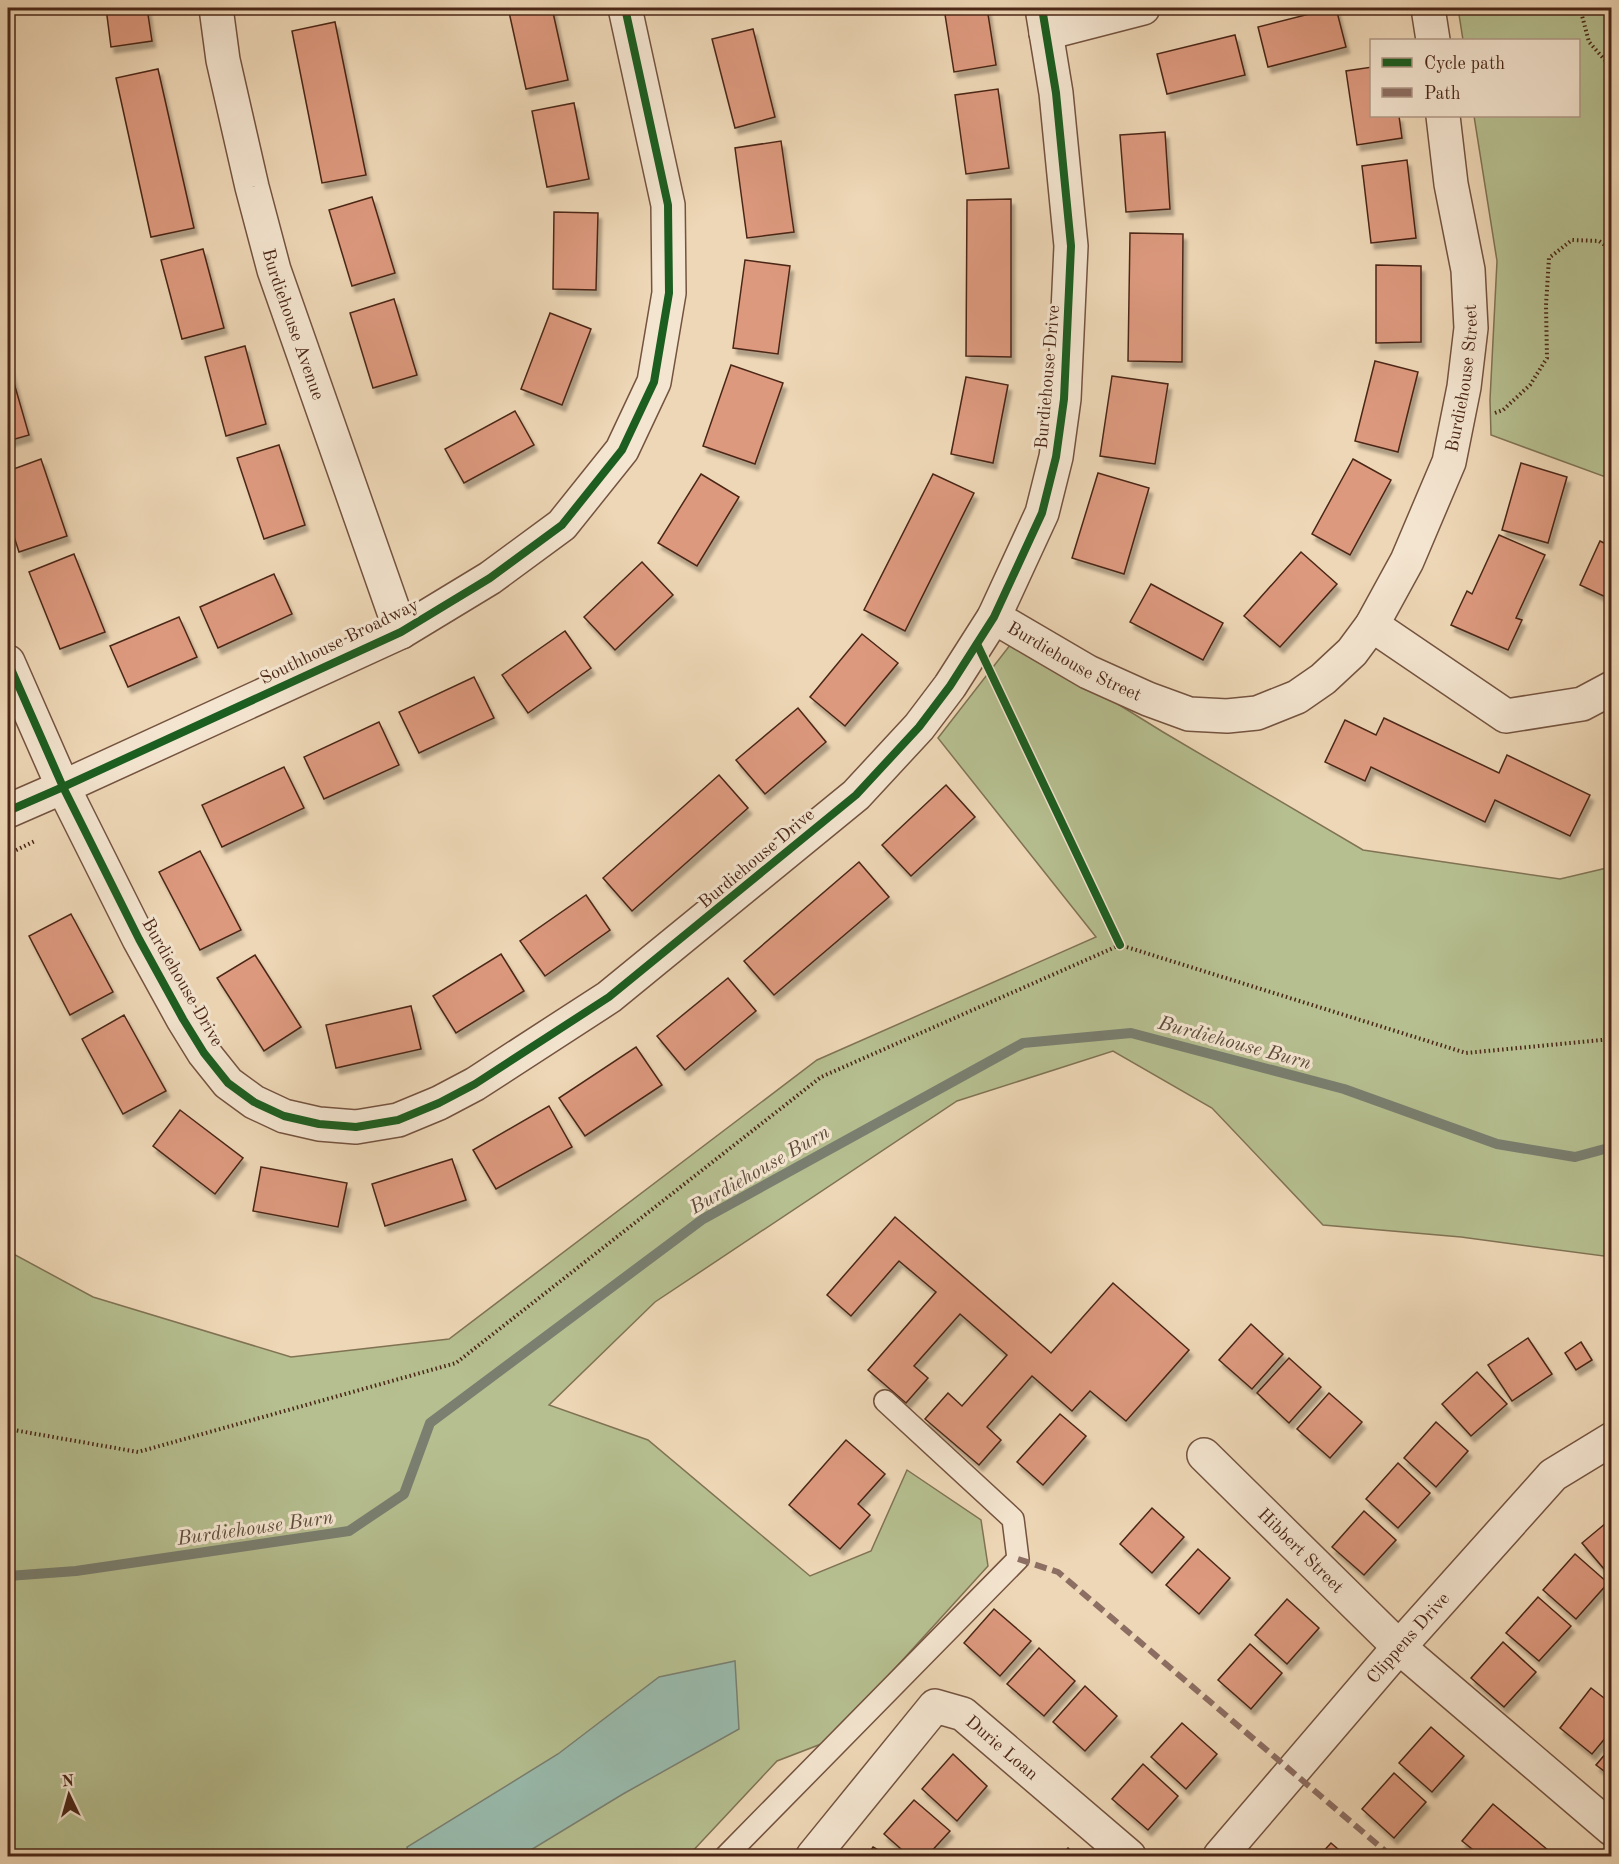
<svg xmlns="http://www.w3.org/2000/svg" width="1619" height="1864" viewBox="0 0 1619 1864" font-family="'Old Standard TT',serif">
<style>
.green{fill:#b6bf90;stroke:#807354;stroke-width:1.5}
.water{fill:#99baac;stroke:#7a7f70;stroke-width:1.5}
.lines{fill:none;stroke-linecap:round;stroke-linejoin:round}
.stream{stroke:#7a7f70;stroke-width:10}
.building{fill:#dd997e;stroke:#4b2717;stroke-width:1.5;filter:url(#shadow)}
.service-casing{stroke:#74533f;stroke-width:24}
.minor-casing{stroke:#74533f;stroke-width:36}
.path{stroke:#4b2717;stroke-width:4;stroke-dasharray:1.5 3;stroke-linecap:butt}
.service{stroke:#f4e5d0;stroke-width:21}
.minor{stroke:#f4e5d0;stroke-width:33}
.quiet{stroke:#8d6e63;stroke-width:6;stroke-dasharray:12 6;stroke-linecap:butt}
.cycleway-casing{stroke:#f4e5d0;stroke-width:11}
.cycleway{stroke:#1b5e20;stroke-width:8}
.labels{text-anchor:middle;stroke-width:6;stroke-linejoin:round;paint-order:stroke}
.street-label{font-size:18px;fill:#4b2717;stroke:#f4e5d0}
.water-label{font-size:20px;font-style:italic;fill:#5e4c3c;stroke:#f4e5d0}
</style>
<defs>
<filter id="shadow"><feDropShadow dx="3.5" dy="6" stdDeviation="1.5" flood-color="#0004"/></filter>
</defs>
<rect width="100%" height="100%" fill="#eed7b6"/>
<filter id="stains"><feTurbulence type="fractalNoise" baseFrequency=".00333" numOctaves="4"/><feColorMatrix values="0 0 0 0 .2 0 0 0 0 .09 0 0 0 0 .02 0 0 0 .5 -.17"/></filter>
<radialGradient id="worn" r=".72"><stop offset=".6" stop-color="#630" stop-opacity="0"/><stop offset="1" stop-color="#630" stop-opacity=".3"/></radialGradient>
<g class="green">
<path d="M 1458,8 L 1611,8 L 1611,479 L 1491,435 L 1490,400 L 1497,261 L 1474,116 L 1578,116 L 1578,40 L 1463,40 Z"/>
<path d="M 1014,640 L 1163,732 L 1363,850 L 1560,879 L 1611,867 L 1611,1257 L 1461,1237 L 1323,1225 L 1212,1108 L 1113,1051 L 957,1101 L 655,1302 L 549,1405 L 648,1440 L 810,1576 L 871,1551 L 907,1470 L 981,1520 L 988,1566 L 829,1741 L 777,1761 L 688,1856 L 8,1856 L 8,1251 L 93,1297 L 291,1357 L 449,1339 L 817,1060 L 1096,937 L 938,738 Z"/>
</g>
<path class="water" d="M 735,1661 L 739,1729 L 623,1794 L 521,1856 L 409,1856 L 407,1847 L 558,1754 L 659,1677 Z"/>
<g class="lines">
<path class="stream" d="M 8,1576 L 76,1571 L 349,1531 L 404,1494 L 430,1423 L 703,1219 L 1023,1043 L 1131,1033 L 1344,1089 L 1497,1144 L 1575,1157 L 1612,1147"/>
</g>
<g class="building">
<path d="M 106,8 L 147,8 L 152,41 L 111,47 Z"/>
<path d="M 527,8 L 552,8 L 568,80 L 526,89 L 509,12 Z"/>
<path d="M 944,8 L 987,8 L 996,65 L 954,72 Z"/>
<path d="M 1333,8 L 1336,8 L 1346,47 L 1268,67 L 1258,27 Z"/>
<path d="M 335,22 L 366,175 L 322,183 L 292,31 Z"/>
<path d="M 753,29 L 775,117 L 735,128 L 712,39 Z"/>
<path d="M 1235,35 L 1245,75 L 1167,94 L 1157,54 Z"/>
<path d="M 1372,67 L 1372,116 L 1399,116 L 1402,138 L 1357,145 L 1346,71 Z"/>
<path d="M 158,69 L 194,228 L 151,237 L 116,78 Z"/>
<path d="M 998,89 L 1009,168 L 966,174 L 955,95 Z"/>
<path d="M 574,103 L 589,179 L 547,187 L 532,111 Z"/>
<path d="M 1165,132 L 1170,209 L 1126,212 L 1120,135 Z"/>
<path d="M 781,141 L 794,232 L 747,238 L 735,148 Z"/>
<path d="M 1407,160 L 1416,238 L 1371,243 L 1362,166 Z"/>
<path d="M 372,197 L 395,273 L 352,286 L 329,210 Z"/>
<path d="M 1011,199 L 1011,357 L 966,356 L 967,200 Z"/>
<path d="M 554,212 L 598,213 L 596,290 L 553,289 Z"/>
<path d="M 1130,233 L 1183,234 L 1182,362 L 1128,361 Z"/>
<path d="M 203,249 L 224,328 L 182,339 L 161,260 Z"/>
<path d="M 745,260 L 790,266 L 778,354 L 733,348 Z"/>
<path d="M 1376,265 L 1421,266 L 1421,342 L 1376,343 Z"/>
<path d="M 394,299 L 417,375 L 373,388 L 350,313 Z"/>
<path d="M 550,313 L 591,329 L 562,405 L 521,389 Z"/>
<path d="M 245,346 L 266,424 L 226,436 L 205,357 Z"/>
<path d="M 1375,361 L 1418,372 L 1398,452 L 1355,441 Z"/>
<path d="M 8,362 L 29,435 L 8,441 Z"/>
<path d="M 731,365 L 783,383 L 755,464 L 703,446 Z"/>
<path d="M 1112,376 L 1168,384 L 1155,464 L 1100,456 Z"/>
<path d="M 966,377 L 1008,385 L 993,463 L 951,454 Z"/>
<path d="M 515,411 L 534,445 L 464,483 L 445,449 Z"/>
<path d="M 279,445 L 305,525 L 264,539 L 237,458 Z"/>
<path d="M 41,459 L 67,536 L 19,552 L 8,518 L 8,471 Z"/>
<path d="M 1353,459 L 1391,480 L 1350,555 L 1312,534 Z"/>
<path d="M 1521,463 L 1567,477 L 1548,543 L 1502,530 Z"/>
<path d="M 1098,473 L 1149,488 L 1124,574 L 1072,558 Z"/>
<path d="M 701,474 L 739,497 L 697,566 L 658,543 Z"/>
<path d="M 933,474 L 974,493 L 905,631 L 864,610 Z"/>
<path d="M 1499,535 L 1545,555 L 1516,618 L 1522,620 L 1508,650 L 1451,625 L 1467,591 L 1472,594 Z"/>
<path d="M 1600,541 L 1612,547 L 1612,600 L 1580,585 Z"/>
<path d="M 1301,552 L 1337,584 L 1280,647 L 1244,616 Z"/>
<path d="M 74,554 L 105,632 L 60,649 L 29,572 Z"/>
<path d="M 642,562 L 673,595 L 615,650 L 584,617 Z"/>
<path d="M 274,574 L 292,614 L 218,648 L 200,607 Z"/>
<path d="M 1151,584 L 1223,623 L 1203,660 L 1130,622 Z"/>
<path d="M 179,617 L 197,657 L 128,687 L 110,646 Z"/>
<path d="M 565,631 L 591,668 L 528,713 L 502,675 Z"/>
<path d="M 862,634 L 898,663 L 845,726 L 810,697 Z"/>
<path d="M 474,677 L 494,718 L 419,753 L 399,712 Z"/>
<path d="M 798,708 L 826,742 L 765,794 L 736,760 Z"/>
<path d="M 1384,718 L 1499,773 L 1507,755 L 1590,795 L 1570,836 L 1495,800 L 1485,822 L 1371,767 L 1365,781 L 1325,762 L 1345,720 L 1376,735 Z"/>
<path d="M 379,722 L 399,765 L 324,799 L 304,757 Z"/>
<path d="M 284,767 L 304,808 L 222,847 L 202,805 Z"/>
<path d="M 719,775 L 748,808 L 632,911 L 603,878 Z"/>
<path d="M 946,785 L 975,817 L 911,876 L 882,845 Z"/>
<path d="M 200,851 L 241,930 L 200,950 L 159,872 Z"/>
<path d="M 859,862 L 889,897 L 774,995 L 744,961 Z"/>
<path d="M 586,895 L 610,930 L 545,976 L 520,941 Z"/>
<path d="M 71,914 L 113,992 L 70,1015 L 29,936 Z"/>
<path d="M 501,954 L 524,991 L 456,1033 L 433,996 Z"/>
<path d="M 255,955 L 301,1027 L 264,1051 L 217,978 Z"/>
<path d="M 728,978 L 756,1011 L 685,1070 L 657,1036 Z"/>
<path d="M 411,1006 L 421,1049 L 336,1068 L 326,1025 Z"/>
<path d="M 124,1015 L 166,1091 L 123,1114 L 82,1039 Z"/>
<path d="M 636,1047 L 662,1085 L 585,1136 L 559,1098 Z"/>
<path d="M 549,1106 L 572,1147 L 496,1189 L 473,1150 Z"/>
<path d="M 180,1110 L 243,1158 L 215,1194 L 153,1146 Z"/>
<path d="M 452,1159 L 466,1200 L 385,1226 L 372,1184 Z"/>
<path d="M 261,1167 L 347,1183 L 338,1227 L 253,1211 Z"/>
<path d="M 895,1217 L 1051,1353 L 1113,1283 L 1189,1350 L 1126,1421 L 1090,1391 L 1072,1411 L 1032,1376 L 987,1427 L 1001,1440 L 979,1465 L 925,1419 L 948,1393 L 962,1406 L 1007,1355 L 960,1314 L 914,1366 L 928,1378 L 906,1403 L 868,1370 L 936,1292 L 899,1261 L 851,1316 L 827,1295 Z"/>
<path d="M 1251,1324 L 1283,1354 L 1252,1389 L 1219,1360 Z"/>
<path d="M 1528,1338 L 1552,1374 L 1512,1401 L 1488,1365 Z"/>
<path d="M 1581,1342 L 1592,1360 L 1576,1370 L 1565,1353 Z"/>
<path d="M 1289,1358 L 1321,1387 L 1289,1423 L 1257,1393 Z"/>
<path d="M 1477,1372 L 1507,1404 L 1471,1436 L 1442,1404 Z"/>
<path d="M 1329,1393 L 1362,1422 L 1330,1458 L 1297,1429 Z"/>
<path d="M 1060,1414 L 1086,1436 L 1043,1485 L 1017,1462 Z"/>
<path d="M 1436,1422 L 1468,1451 L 1436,1487 L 1404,1458 Z"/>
<path d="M 846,1440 L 885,1474 L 858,1504 L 870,1515 L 840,1549 L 789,1505 Z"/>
<path d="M 1398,1463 L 1430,1493 L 1398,1528 L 1366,1499 Z"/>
<path d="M 1152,1508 L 1184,1537 L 1152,1573 L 1120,1544 Z"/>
<path d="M 1364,1511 L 1396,1540 L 1364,1575 L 1332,1547 Z"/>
<path d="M 1612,1518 L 1612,1575 L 1610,1576 L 1582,1543 Z"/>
<path d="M 1198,1549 L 1230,1578 L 1199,1614 L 1166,1585 Z"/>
<path d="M 1575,1554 L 1608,1583 L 1576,1619 L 1543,1590 Z"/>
<path d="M 1538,1597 L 1571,1626 L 1539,1661 L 1506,1633 Z"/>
<path d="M 1287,1599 L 1319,1628 L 1287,1664 L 1255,1635 Z"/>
<path d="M 994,1609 L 1031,1641 L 1000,1676 L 964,1643 Z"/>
<path d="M 1503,1642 L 1536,1672 L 1504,1707 L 1471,1678 Z"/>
<path d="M 1250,1644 L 1282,1673 L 1251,1709 L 1218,1680 Z"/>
<path d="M 1039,1648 L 1075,1681 L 1044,1716 L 1007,1684 Z"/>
<path d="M 1085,1686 L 1117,1716 L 1085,1751 L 1053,1722 Z"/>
<path d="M 1591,1688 L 1612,1704 L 1612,1730 L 1592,1754 L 1560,1728 Z"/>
<path d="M 1182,1723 L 1217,1754 L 1186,1789 L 1151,1757 Z"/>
<path d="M 1431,1727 L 1464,1756 L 1432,1792 L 1399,1763 Z"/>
<path d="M 1612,1746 L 1612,1777 L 1596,1765 Z"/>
<path d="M 953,1754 L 987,1786 L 957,1821 L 922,1789 Z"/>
<path d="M 1143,1764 L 1178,1796 L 1148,1830 L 1112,1799 Z"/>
<path d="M 1394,1773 L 1426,1802 L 1394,1838 L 1362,1809 Z"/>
<path d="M 914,1800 L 950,1831 L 927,1856 L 909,1856 L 884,1834 Z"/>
<path d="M 1493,1804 L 1555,1856 L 1481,1856 L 1462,1841 Z"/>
<path d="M 1331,1843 L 1346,1856 L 1319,1856 Z"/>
<path d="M 873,1847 L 888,1856 L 867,1856 Z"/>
<path d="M 1068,1848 L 1077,1856 L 1061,1856 Z"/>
</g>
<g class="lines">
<g class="service-casing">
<path id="service" d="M 726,1856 L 1018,1559 L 1013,1519 L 885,1401"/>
</g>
<g class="minor-casing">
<g id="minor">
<path id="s1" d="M 216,8 L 223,60 L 252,187 L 274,270 L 401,632"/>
<path d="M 1428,8 L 1433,40"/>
<path d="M 1046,33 L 1143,8"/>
<path id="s2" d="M 994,617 L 1088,672 L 1148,699 L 1189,714 L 1227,716 L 1257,713 L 1297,697 L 1323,679 L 1352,652 L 1372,625 L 1407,561 L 1449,462 L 1464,387 L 1471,328 L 1468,270 L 1451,184 L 1443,116"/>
<path d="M 1372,625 L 1506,716 L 1582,704 L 1612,688"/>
<path d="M 8,662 L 63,787 L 139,939 L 183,1019 L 204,1053 L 228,1083 L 254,1102 L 284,1116 L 319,1124 L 356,1127 L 398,1120 L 439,1103 L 475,1084 L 609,997 L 856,795 L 919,727 L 950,686 L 994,617 L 1042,513 L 1056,457 L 1064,399 L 1071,246 L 1056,93 L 1042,8"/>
<path d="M 8,811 L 63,787 L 401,632 L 490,578 L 562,525 L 622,450 L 654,382 L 669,293 L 668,205 L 625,8"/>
<path id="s3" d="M 1204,1455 L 1399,1647 L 1612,1829"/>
<path id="s4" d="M 813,1856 L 935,1706 L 963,1714 L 1129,1856"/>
<path id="s5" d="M 1220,1856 L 1399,1647 L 1553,1475 L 1612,1439"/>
</g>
</g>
<g class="path">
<path d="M 1580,8 L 1589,42 L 1612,68"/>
<path d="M 1495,413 L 1503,410 L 1530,385 L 1547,358 L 1546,305 L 1549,258 L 1572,240 L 1599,241 L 1612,250"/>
<path d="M 994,681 L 1120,945"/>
<path d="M 8,854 L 35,841"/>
<path d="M 8,1429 L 138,1452 L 456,1363 L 821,1077 L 1120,945 L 1466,1053 L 1612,1039"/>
</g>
<use href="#service" class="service"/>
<use href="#minor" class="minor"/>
<path class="quiet" d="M 1018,1559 L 1058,1572 L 1391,1856"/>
<g class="cycleway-casing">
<g id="cycleway">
<path d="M 977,644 L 1120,945"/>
<path d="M 8,662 L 63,787 L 139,939 L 183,1019 L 204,1053 L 228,1083 L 254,1102 L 284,1116 L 319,1124 L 356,1127 L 398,1120 L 439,1103 L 475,1084 L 609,997 L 856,795 L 919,727 L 950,686 L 994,617 L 1042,513 L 1056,457 L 1064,399 L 1071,246 L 1056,93 L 1042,8"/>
<path d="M 8,811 L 63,787 L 401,632 L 490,578 L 562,525 L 622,450 L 654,382 L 669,293 L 668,205 L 625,8"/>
</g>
</g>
<use href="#cycleway" class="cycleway"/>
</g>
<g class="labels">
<g class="street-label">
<text dy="6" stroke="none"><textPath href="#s1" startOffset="326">Burdiehouse Avenue</textPath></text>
<text transform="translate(1047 377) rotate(-85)" y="6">Burdiehouse Drive</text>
<text dy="6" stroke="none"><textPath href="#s2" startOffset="700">Burdiehouse Street</textPath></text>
<text transform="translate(339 641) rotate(-26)" y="6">Southhouse Broadway</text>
<text dy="6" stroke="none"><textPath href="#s2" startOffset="92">Burdiehouse Street</textPath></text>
<text transform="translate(756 858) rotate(-40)" y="6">Burdiehouse Drive</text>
<text transform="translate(183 982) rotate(60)" y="6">Burdiehouse Drive</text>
<text dy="6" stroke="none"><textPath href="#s3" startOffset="136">Hibbert Street</textPath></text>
<text dy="6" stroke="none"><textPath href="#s5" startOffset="288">Clippens Drive</textPath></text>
<text dy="6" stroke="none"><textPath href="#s4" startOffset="274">Durie Loan</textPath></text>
</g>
<g class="water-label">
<text transform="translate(1235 1042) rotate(15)" y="7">Burdiehouse Burn</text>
<text transform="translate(759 1169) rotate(-30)" y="7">Burdiehouse Burn</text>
<text transform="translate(255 1527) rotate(-8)" y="7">Burdiehouse Burn</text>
</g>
</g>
<rect width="1619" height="1864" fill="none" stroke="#eed7b6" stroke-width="30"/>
<rect x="9" y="9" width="1601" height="1846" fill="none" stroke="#4b2717" stroke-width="3"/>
<rect x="15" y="15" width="1589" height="1834" fill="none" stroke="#4b2717" stroke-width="1.5"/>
<rect x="1370" y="39" width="210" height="78" fill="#f4e5d0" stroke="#b09986" stroke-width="1.5"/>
<rect x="1382" y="58" width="30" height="9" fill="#1b5e20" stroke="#b09986" stroke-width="1.5"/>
<text x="1424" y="69" font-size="18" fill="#4b2717">Cycle path</text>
<rect x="1382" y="88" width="30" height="9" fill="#8d6e63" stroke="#b09986" stroke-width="1.5"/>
<text x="1424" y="99" font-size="18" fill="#4b2717">Path</text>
<g transform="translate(69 1795) rotate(355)" stroke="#f4e5d0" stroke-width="4.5" paint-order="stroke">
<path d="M0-4.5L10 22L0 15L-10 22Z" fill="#4b2717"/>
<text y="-9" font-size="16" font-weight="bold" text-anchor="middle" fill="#4b2717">N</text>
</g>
<rect width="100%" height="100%" filter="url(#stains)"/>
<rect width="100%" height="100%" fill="url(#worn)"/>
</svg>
